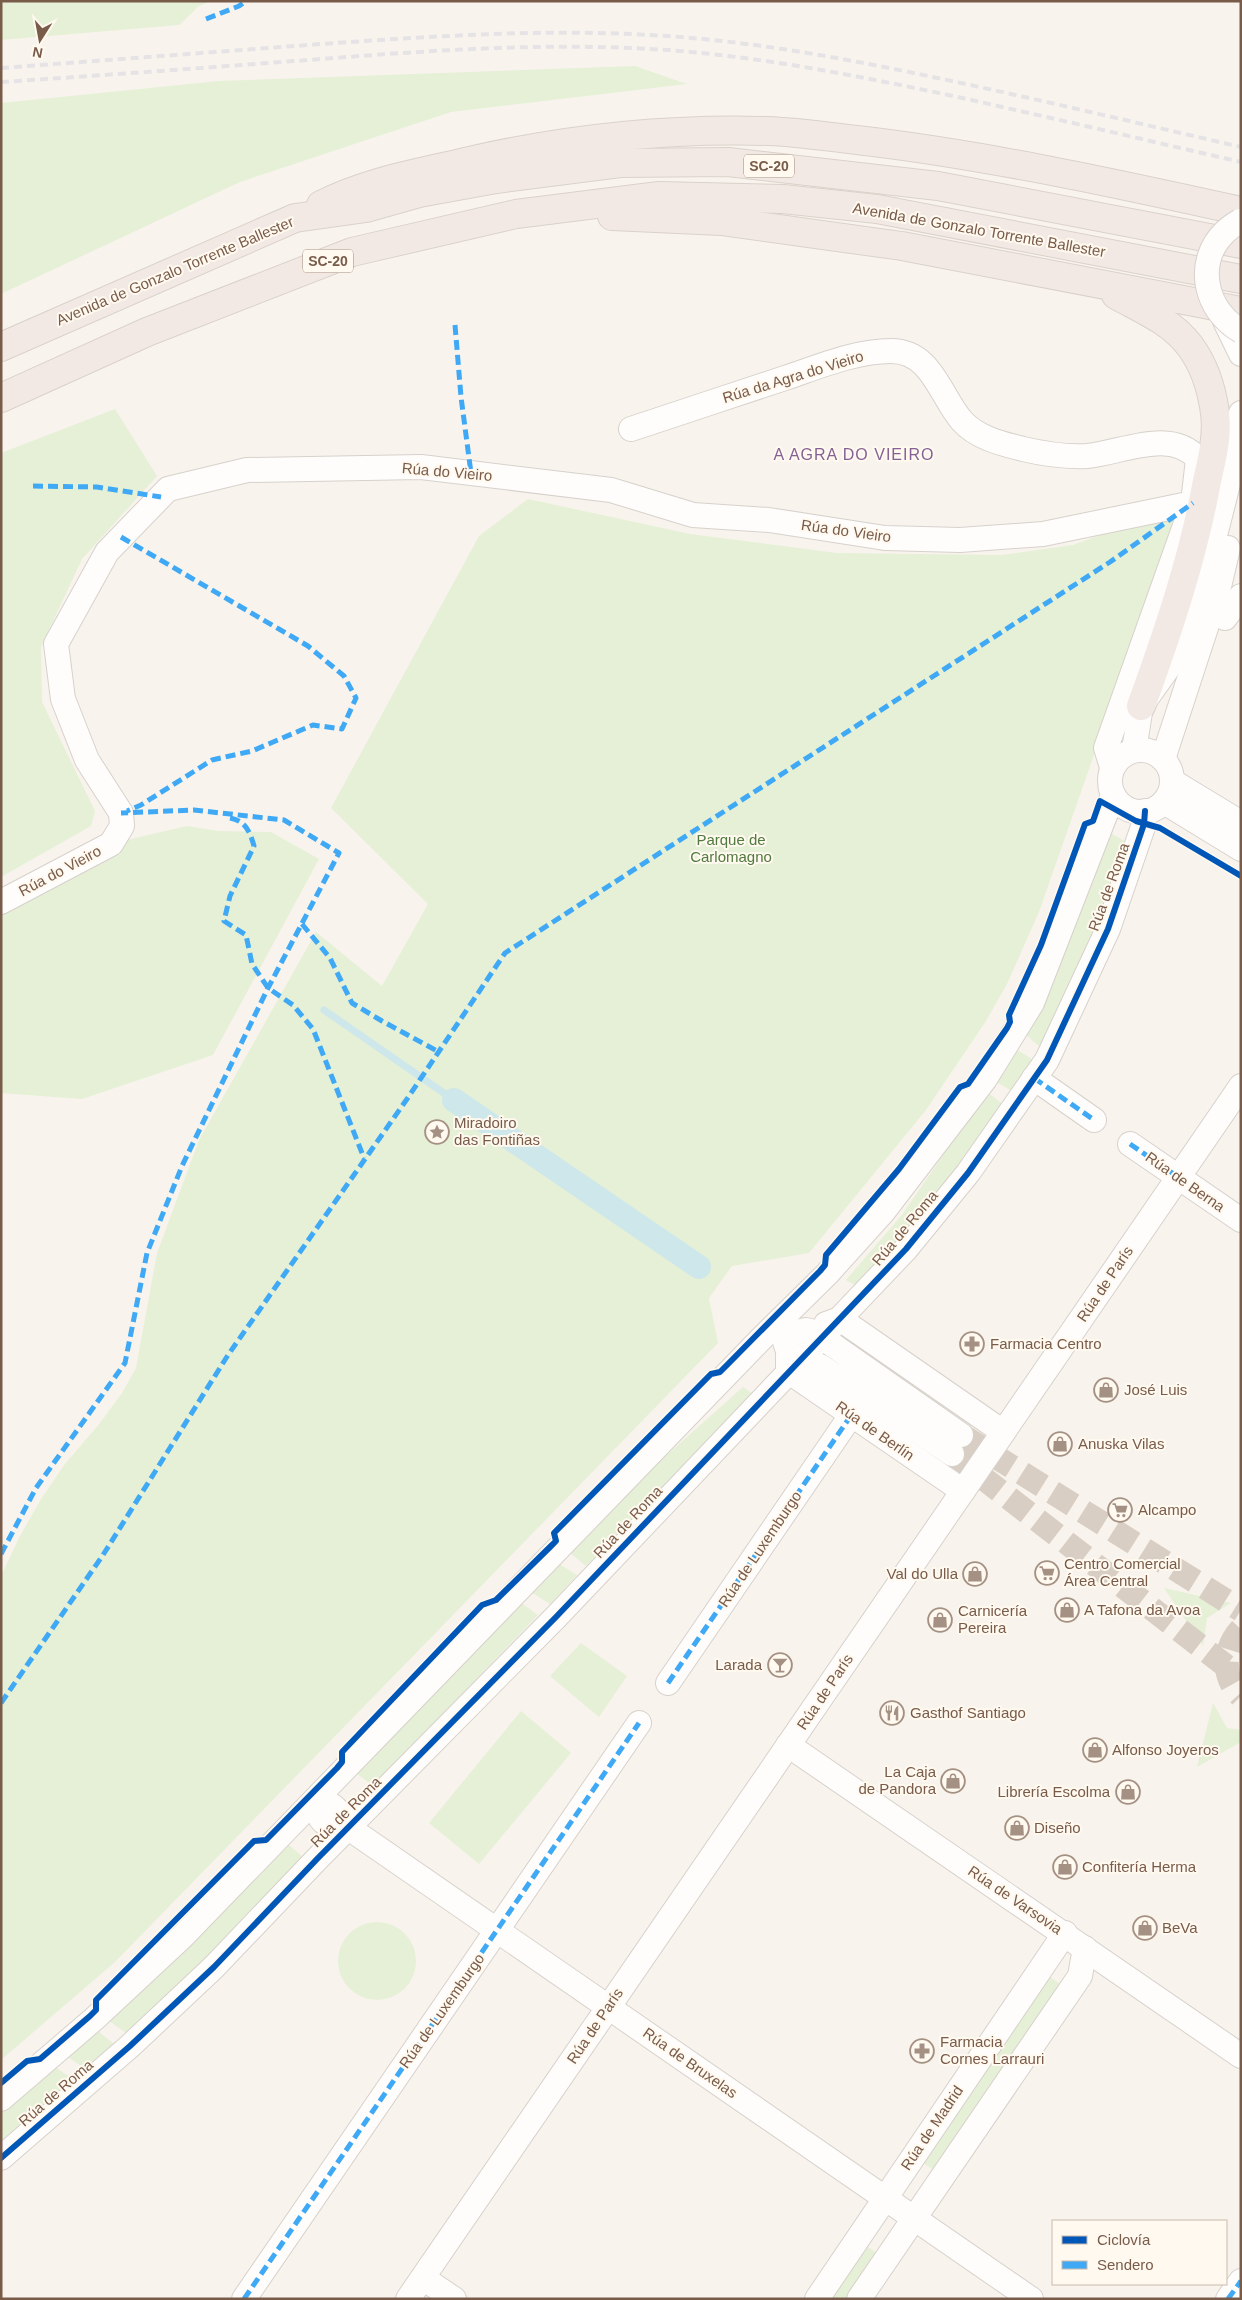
<svg xmlns="http://www.w3.org/2000/svg" width="1242" height="2300" viewBox="0 0 1242 2300" font-family="Helvetica,sans-serif">
<style>
.green{fill:#e5f0d7}
.lines{fill:none;stroke-linecap:round;stroke-linejoin:round}
.stream{stroke:#cde7ea;stroke-width:7}
.canal{stroke:#cde7ea;stroke-width:24}
.street-tunnel{stroke:#d8cec4;stroke-width:24;stroke-dasharray:24 12;stroke-linecap:butt}
.street-casing{stroke:#d7d1cb;stroke-width:26}
.highway-casing{stroke:#dad1ca;stroke-width:30}
.street{stroke:#fefdfc;stroke-width:24}
.highway{stroke:#f2e9e4;stroke-width:28}
.rail{stroke:#e5e3e5;stroke-width:4;stroke-dasharray:8 5;stroke-linecap:butt}
.street-bridge-casing{stroke:#d7d1cb;stroke-width:26;stroke-linecap:butt}
.street-bridge{stroke:#fefdfc;stroke-width:24}
.quiet{stroke:#3fa9f5;stroke-width:5;stroke-dasharray:10 5;stroke-linecap:butt}
.cycleway-casing{stroke:#fff9ef;stroke-width:9}
.cycleway{stroke:#0057b8;stroke-width:6}
.labels{text-anchor:middle;stroke-width:4;stroke-linejoin:round;paint-order:stroke}
.shield{fill:#fff9ef;stroke:#a18a7c;stroke-width:1}
.shield-label{font-size:14px;font-weight:bold;fill:#795b4a}
.street-label{font-size:15px;fill:#795b4a;stroke:#fff9ef}
.park-label{font-size:15px;fill:#507a3e;stroke:#fff9ef}
.poi-label{font-size:15px;fill:#795b4a;stroke:#fff9ef;text-anchor:start}
.neighbourhood-label{font-size:16px;letter-spacing:1px;fill:#846295;stroke:#fff9ef}
</style>
<rect width="100%" height="100%" fill="#f8f4ed"/>
<g class="green">
<path d="M 1,1 L 210,1 L 199,6 L 179,25 L 1,40 Z"/>
<path d="M 635,66 L 687,84 L 451,112 L 240,182 L 1,294 L 1,103 L 219,81 Z"/>
<path d="M 115,409 L 157,476 L 82,559 L 41,647 L 42,702 L 95,811 L 91,826 L 1,877 L 1,453 Z"/>
<path d="M 528,499 L 690,534 L 837,553 L 1002,555 L 1073,545 L 1173,508 L 1179,512 L 1039,912 L 1007,984 L 986,1021 L 926,1110 L 809,1253 L 732,1266 L 709,1298 L 718,1343 L 115,1962 L 1,2060 L 1,1576 L 20,1536 L 41,1499 L 65,1464 L 100,1423 L 122,1393 L 136,1368 L 157,1253 L 199,1140 L 316,932 L 382,986 L 428,904 L 331,808 L 479,536 Z"/>
<path d="M 187,826 L 218,831 L 271,832 L 319,859 L 213,1055 L 82,1099 L 1,1093 L 1,912 L 127,840 Z"/>
<path d="M 1107,831 L 1128,843 L 1081,970 L 1041,1048 L 1024,1033 Z"/>
<path d="M 1016,1049 L 1035,1061 L 1015,1093 L 995,1081 Z"/>
<path d="M 987,1092 L 1004,1105 L 954,1175 L 858,1287 L 846,1280 L 901,1216 Z"/>
<path d="M 743,1387 L 753,1394 L 586,1566 L 568,1551 L 623,1494 Z"/>
<path d="M 559,1564 L 577,1575 L 550,1604 L 531,1592 Z"/>
<path d="M 1164,1588 L 1231,1603 L 1207,1618 L 1203,1646 Z"/>
<path d="M 520,1602 L 538,1615 L 373,1786 L 356,1773 Z"/>
<path d="M 581,1643 L 627,1676 L 599,1717 L 550,1676 Z"/>
<path d="M 1213,1703 L 1227,1728 L 1241,1730 L 1241,1742 L 1197,1767 Z"/>
<path d="M 521,1711 L 571,1753 L 479,1864 L 429,1823 Z"/>
<path d="M 288,1844 L 304,1858 L 178,1987 L 126,2033 L 108,2020 L 162,1971 Z"/>
<circle cx="377" cy="1961" r="39"/>
<path d="M 1044,1973 L 1065,1987 L 938,2173 L 917,2159 Z"/>
<path d="M 98,2031 L 114,2044 L 86,2069 L 66,2056 Z"/>
<path d="M 55,2067 L 74,2080 L 1,2143 L 1,2114 Z"/>
<path d="M 861,2242 L 881,2256 L 852,2299 L 822,2299 Z"/>
</g>
<g class="lines">
<path class="stream" d="M 324,1010 L 454,1100"/>
<path class="canal" d="M 454,1100 L 699,1267"/>
<g class="street-tunnel">
<path d="M 961,1435 L 1241,1610"/>
<path d="M 952,1454 L 1226,1666"/>
<path d="M 1241,1629 C 1223,1649 1221,1676 1241,1696"/>
</g>
<g class="street-casing">
<g id="street">
<path d="M 1225,321 L 1241,354"/>
<path d="M 631,429 C 682,412 734,395 785,378 C 818,367 855,351 891,351 C 932,351 940,396 962,421 C 977,438 1003,444 1023,449 C 1044,454 1066,457 1087,456 C 1121,453 1171,427 1198,459 L 1193,503 L 1106,748 L 1112,767"/>
<path d="M 1225,618 L 1241,596"/>
<circle cx="1141" cy="781" r="31"/>
<path d="M 1134,750 L 1141,706 L 1168,668 L 1205,575 L 1228,484 L 1241,413"/>
<path d="M 1163,759 L 1218,591 L 1228,548"/>
<path d="M 1172,781 L 1241,823"/>
<path d="M 1164,802 L 1241,849"/>
<path d="M 1,902 L 111,844 L 122,826 L 121,813 L 87,760 L 63,699 L 56,644 L 107,552 L 168,489 L 247,470 L 421,467 L 611,490 L 693,515 L 769,520 L 885,538 L 960,540 L 1043,534 L 1193,503"/>
<path d="M 1034,1078 L 1094,1120"/>
<path d="M 1130,1144 L 1241,1220"/>
<path d="M 826,1324 L 840,1319 L 1003,1432"/>
<path d="M 788,1357 L 788,1371 L 963,1491"/>
<path d="M 952,1454 L 820,1366 L 793,1355 L 788,1351 L 785,1342 L 788,1334 L 806,1330 L 814,1332 L 961,1435"/>
<path d="M 668,1683 L 852,1414"/>
<path d="M 788,1745 L 1241,2056"/>
<path d="M 349,1828 C 325,1826 319,1825 315,1800 C 344,1804 337,1819 356,1833 L 1031,2299"/>
<path d="M 1,2099 L 94,2019 L 183,1936 L 760,1340 L 827,1274 L 883,1212 L 985,1079 L 1032,1003 L 1113,795"/>
<path d="M 1,2158 L 130,2046 L 214,1967 L 318,1858 L 556,1617 L 906,1249 L 968,1173 L 1047,1060 L 1108,929 L 1144,824 L 1145,811"/>
<path d="M 423,2278 L 454,2299"/>
<path d="M 244,2299 L 639,1723"/>
<path d="M 408,2299 L 1241,1086"/>
<path d="M 817,2299 L 1065,1933"/>
<path d="M 859,2299 L 1080,1976 L 1085,1948"/>
<path d="M 1228,2299 L 1241,2281"/>
</g>
</g>
<g class="highway-casing">
<g id="highway">
<path d="M 321,205 C 368,181 419,173 469,161 C 566,139 669,128 768,131 C 798,132 828,137 857,140 C 986,155 1114,183 1241,211"/>
<path d="M 612,216 L 721,221 L 902,246 L 1241,311"/>
<path d="M 1116,295 C 1143,310 1171,321 1190,346 C 1204,365 1212,390 1215,413 C 1218,436 1212,459 1207,481 C 1193,558 1168,632 1141,706"/>
<path d="M 1,347 L 295,218 L 366,208 L 419,193 L 496,179 L 620,163 L 728,162 L 938,186 L 1241,244"/>
<path d="M 1,398 L 147,332 L 352,252 L 516,214 L 659,196 L 783,199 L 877,209 L 1241,279"/>
</g>
</g>
<use href="#street" class="street"/>
<use href="#highway" class="highway"/>
<g class="rail">
<path d="M 1,68 C 108,60 215,52 321,44 C 437,36 551,28 667,36 C 755,42 842,58 928,76 C 1033,98 1137,123 1241,147"/>
<path d="M 1,82 C 108,75 215,67 321,59 C 437,50 551,42 667,50 C 763,57 858,76 953,96 C 1049,117 1145,140 1241,162"/>
</g>
<g class="street-bridge-casing">
<path id="street-bridge" d="M 1240,221 C 1235,224 1229,228 1225,232 C 1194,262 1205,311 1241,331"/>
</g>
<use href="#street-bridge" class="street-bridge"/>
<g class="quiet">
<path d="M 206,19 L 239,6 L 246,1"/>
<path d="M 455,325 L 461,397 L 471,473"/>
<path d="M 33,486 L 97,487 L 161,497"/>
<path d="M 121,537 L 308,646 L 344,676 L 356,698 L 342,729 L 313,725 L 252,751 L 212,760 L 141,805 L 127,811"/>
<path d="M 230,818 C 246,821 250,832 254,846 L 230,896 L 224,921 L 246,935 L 252,964 L 268,988 L 293,1005 L 313,1029 L 364,1158"/>
<path d="M 302,924 L 330,958 L 352,1003 L 382,1021 L 439,1052"/>
<path d="M 1034,1078 L 1094,1120"/>
<path d="M 1130,1144 L 1178,1177"/>
<path d="M 1,1554 L 36,1488 L 125,1363 L 147,1253 L 182,1166 L 268,988 L 339,853 L 284,820 L 194,810 L 121,813"/>
<path d="M 668,1683 L 852,1414"/>
<path d="M 1,1703 L 103,1555 L 228,1355 L 407,1099 L 505,953 L 1110,562 L 1193,503"/>
<path d="M 244,2299 L 639,1723"/>
<path d="M 1228,2299 L 1241,2281"/>
</g>
<g class="cycleway-casing">
<g id="cycleway">
<path d="M 1,2083 L 27,2061 L 40,2059 L 90,2016 L 96,2010 L 96,2000 L 254,1841 L 266,1840 L 337,1768 L 342,1762 L 342,1752 L 482,1605 L 496,1600 L 550,1547 L 556,1541 L 554,1533 L 711,1374 L 720,1372 L 728,1364 L 820,1271 L 825,1265 L 826,1255 L 899,1169 L 960,1087 L 968,1084 L 1007,1028 L 1010,1022 L 1009,1015 L 1041,945 L 1085,824 L 1093,821 L 1100,801 L 1136,821 L 1160,828 L 1241,876"/>
<path d="M 1,2158 L 130,2046 L 214,1967 L 318,1858 L 556,1617 L 906,1249 L 968,1173 L 1047,1060 L 1108,929 L 1144,824 L 1145,811"/>
</g>
</g>
<use href="#cycleway" class="cycleway"/>
</g>
<defs>
<g id="sight-ring" transform="scale(1.25)"><circle r="9.5" fill="#fff9ef" stroke="#a59183" stroke-width="1.5"/><path d="M0-6L1.8-2.2L6-1.7L2.9 1.2L3.7 5.4L0 3.3L-3.7 5.4L-2.9 1.2L-6-1.7L-1.8-2.2Z" fill="#a59183"/></g>
<g id="pharmacy-ring" transform="scale(1.25)"><circle r="9.5" fill="#fff9ef" stroke="#a59183" stroke-width="1.5"/><path d="M-2-6h4v4h4v4h-4v4h-4v-4h-4v-4h4Z" fill="#a59183"/></g>
<g id="shop-ring" transform="scale(1.25)"><circle r="9.5" fill="#fff9ef" stroke="#a59183" stroke-width="1.5"/><path d="M-5-2.5h2.3a2.7 3.5 0 0 1 5.4 0H5L5.5 6h-11ZM-1.5-2.5h3a1.5 2.3 0 0 0-3 0Z" fill="#a59183"/></g>
<g id="supermarket-ring" transform="scale(1.25)"><circle r="9.5" fill="#fff9ef" stroke="#a59183" stroke-width="1.5"/><path d="M-6-5.5h2.5l.6 2H6L4.5 2H-2.5L-4.4-4H-6ZM-1.5 3.2a1.3 1.3 0 1 0 .1 0ZM3 3.2a1.3 1.3 0 1 0 .1 0Z" fill="#a59183"/></g>
<g id="bar-ring" transform="scale(1.25)"><circle r="9.5" fill="#fff9ef" stroke="#a59183" stroke-width="1.5"/><path d="M-6-5H6L.8 .8V4.5H3.5V6h-7V4.5H-.8V.8Z" fill="#a59183"/></g>
<g id="restaurant-ring" transform="scale(1.25)"><circle r="9.5" fill="#fff9ef" stroke="#a59183" stroke-width="1.5"/><path d="M-5-6h1v4h1v-4h1v4h1v-4h1v5L-1.5 .5V6h-2V.5L-5-1ZM5-6V6H3V1.5H1.5Q1.5-4 5-6Z" fill="#a59183"/></g>
</defs>
<g fill-rule="evenodd">
<use href="#sight-ring" x="437" y="1132"/>
<use href="#pharmacy-ring" x="972" y="1344"/>
<use href="#shop-ring" x="1106" y="1390"/>
<use href="#shop-ring" x="1060" y="1444"/>
<use href="#supermarket-ring" x="1120" y="1510"/>
<use href="#supermarket-ring" x="1047" y="1573"/>
<use href="#shop-ring" x="975" y="1574"/>
<use href="#shop-ring" x="1067" y="1610"/>
<use href="#shop-ring" x="940" y="1620"/>
<use href="#bar-ring" x="780" y="1665"/>
<use href="#restaurant-ring" x="892" y="1713"/>
<use href="#shop-ring" x="1095" y="1750"/>
<use href="#shop-ring" x="953" y="1781"/>
<use href="#shop-ring" x="1128" y="1792"/>
<use href="#shop-ring" x="1017" y="1828"/>
<use href="#shop-ring" x="1065" y="1867"/>
<use href="#shop-ring" x="1145" y="1928"/>
<use href="#pharmacy-ring" x="922" y="2051"/>
</g>
<g class="labels">
<g class="shield">
<rect x="744" y="154.5" width="50" height="23" rx="4"/>
<rect x="303" y="249.5" width="50" height="23" rx="4"/>
</g>
<g class="shield-label">
<text x="769" y="171">SC-20</text>
<text x="328" y="266">SC-20</text>
</g>
<g class="street-label">
<text transform="translate(979 230) rotate(10)" y="5">Avenida de Gonzalo Torrente Ballester</text>
<text transform="translate(175 271) rotate(-23)" y="5">Avenida de Gonzalo Torrente Ballester</text>
<text transform="translate(793 377) rotate(-17)" y="5">Rúa da Agra do Vieiro</text>
<text transform="translate(447 472) rotate(5)" y="5">Rúa do Vieiro</text>
<text transform="translate(846 531) rotate(8)" y="5">Rúa do Vieiro</text>
<text transform="translate(60 871) rotate(-28)" y="5">Rúa do Vieiro</text>
<text transform="translate(1109 887) rotate(-70)" y="5">Rúa de Roma</text>
<text transform="translate(1185 1182) rotate(35)" y="5">Rúa de Berna</text>
<text transform="translate(905 1228) rotate(-50)" y="5">Rúa de Roma</text>
<text transform="translate(1105 1284) rotate(-56)" y="5">Rúa de París</text>
<text transform="translate(875 1431) rotate(35)" y="5">Rúa de Berlín</text>
<text transform="translate(628 1522) rotate(-47)" y="5">Rúa de Roma</text>
<text transform="translate(760 1549) rotate(-56)" y="5">Rúa de Luxemburgo</text>
<text transform="translate(825 1692) rotate(-56)" y="5">Rúa de París</text>
<text transform="translate(346 1812) rotate(-45)" y="5">Rúa de Roma</text>
<text transform="translate(1015 1900) rotate(34)" y="5">Rúa de Varsovia</text>
<text transform="translate(442 2011) rotate(-55)" y="5">Rúa de Luxemburgo</text>
<text transform="translate(595 2026) rotate(-56)" y="5">Rúa de París</text>
<text transform="translate(690 2063) rotate(35)" y="5">Rúa de Bruxelas</text>
<text transform="translate(56 2093) rotate(-41)" y="5">Rúa de Roma</text>
<text transform="translate(932 2128) rotate(-56)" y="5">Rúa de Madrid</text>
</g>
<g class="park-label">
<text x="731" y="845">Parque de<tspan x="731" dy="17">Carlomagno</tspan></text>
</g>
<g class="poi-label">
<text x="454" y="1128">Miradoiro<tspan x="454" dy="17">das Fontiñas</tspan></text>
<text x="990" y="1349">Farmacia Centro</text>
<text x="1124" y="1395">José Luis</text>
<text x="1078" y="1449">Anuska Vilas</text>
<text x="1138" y="1515">Alcampo</text>
<text x="1064" y="1569">Centro Comercial<tspan x="1064" dy="17">Área Central</tspan></text>
<text x="958" y="1579" text-anchor="end">Val do Ulla</text>
<text x="1084" y="1615">A Tafona da Avoa</text>
<text x="958" y="1616">Carnicería<tspan x="958" dy="17">Pereira</tspan></text>
<text x="762" y="1670" text-anchor="end">Larada</text>
<text x="910" y="1718">Gasthof Santiago</text>
<text x="1112" y="1755">Alfonso Joyeros</text>
<text x="936" y="1777" text-anchor="end">La Caja<tspan x="936" dy="17">de Pandora</tspan></text>
<text x="1110" y="1797" text-anchor="end">Librería Escolma</text>
<text x="1034" y="1833">Diseño</text>
<text x="1082" y="1872">Confitería Herma</text>
<text x="1162" y="1933">BeVa</text>
<text x="940" y="2047">Farmacia<tspan x="940" dy="17">Cornes Larrauri</tspan></text>
</g>
<g class="neighbourhood-label">
<text x="854" y="460">A AGRA DO VIEIRO</text>
</g>
</g>
<rect width="1242" height="2300" fill="none" stroke="#795b4a" stroke-width="5"/>
<rect x="1052" y="2220" width="175" height="65" fill="#fff9ef" stroke="#c9baad"/>
<rect x="1062" y="2236" width="25" height="8" fill="#0057b8" stroke="#c9baad"/>
<text x="1097" y="2245" font-size="15" fill="#795b4a">Ciclovía</text>
<rect x="1062" y="2261" width="25" height="8" fill="#3fa9f5" stroke="#c9baad"/>
<text x="1097" y="2270" font-size="15" fill="#795b4a">Sendero</text>
<g transform="translate(40 40) rotate(191)" stroke="#fff9ef" stroke-width="4" paint-order="stroke">
<path d="M0-4L9 19L0 12L-9 19Z" fill="#795b4a"/>
<text y="-8" font-size="14" font-weight="bold" text-anchor="middle" fill="#795b4a">N</text>
</g>
</svg>
